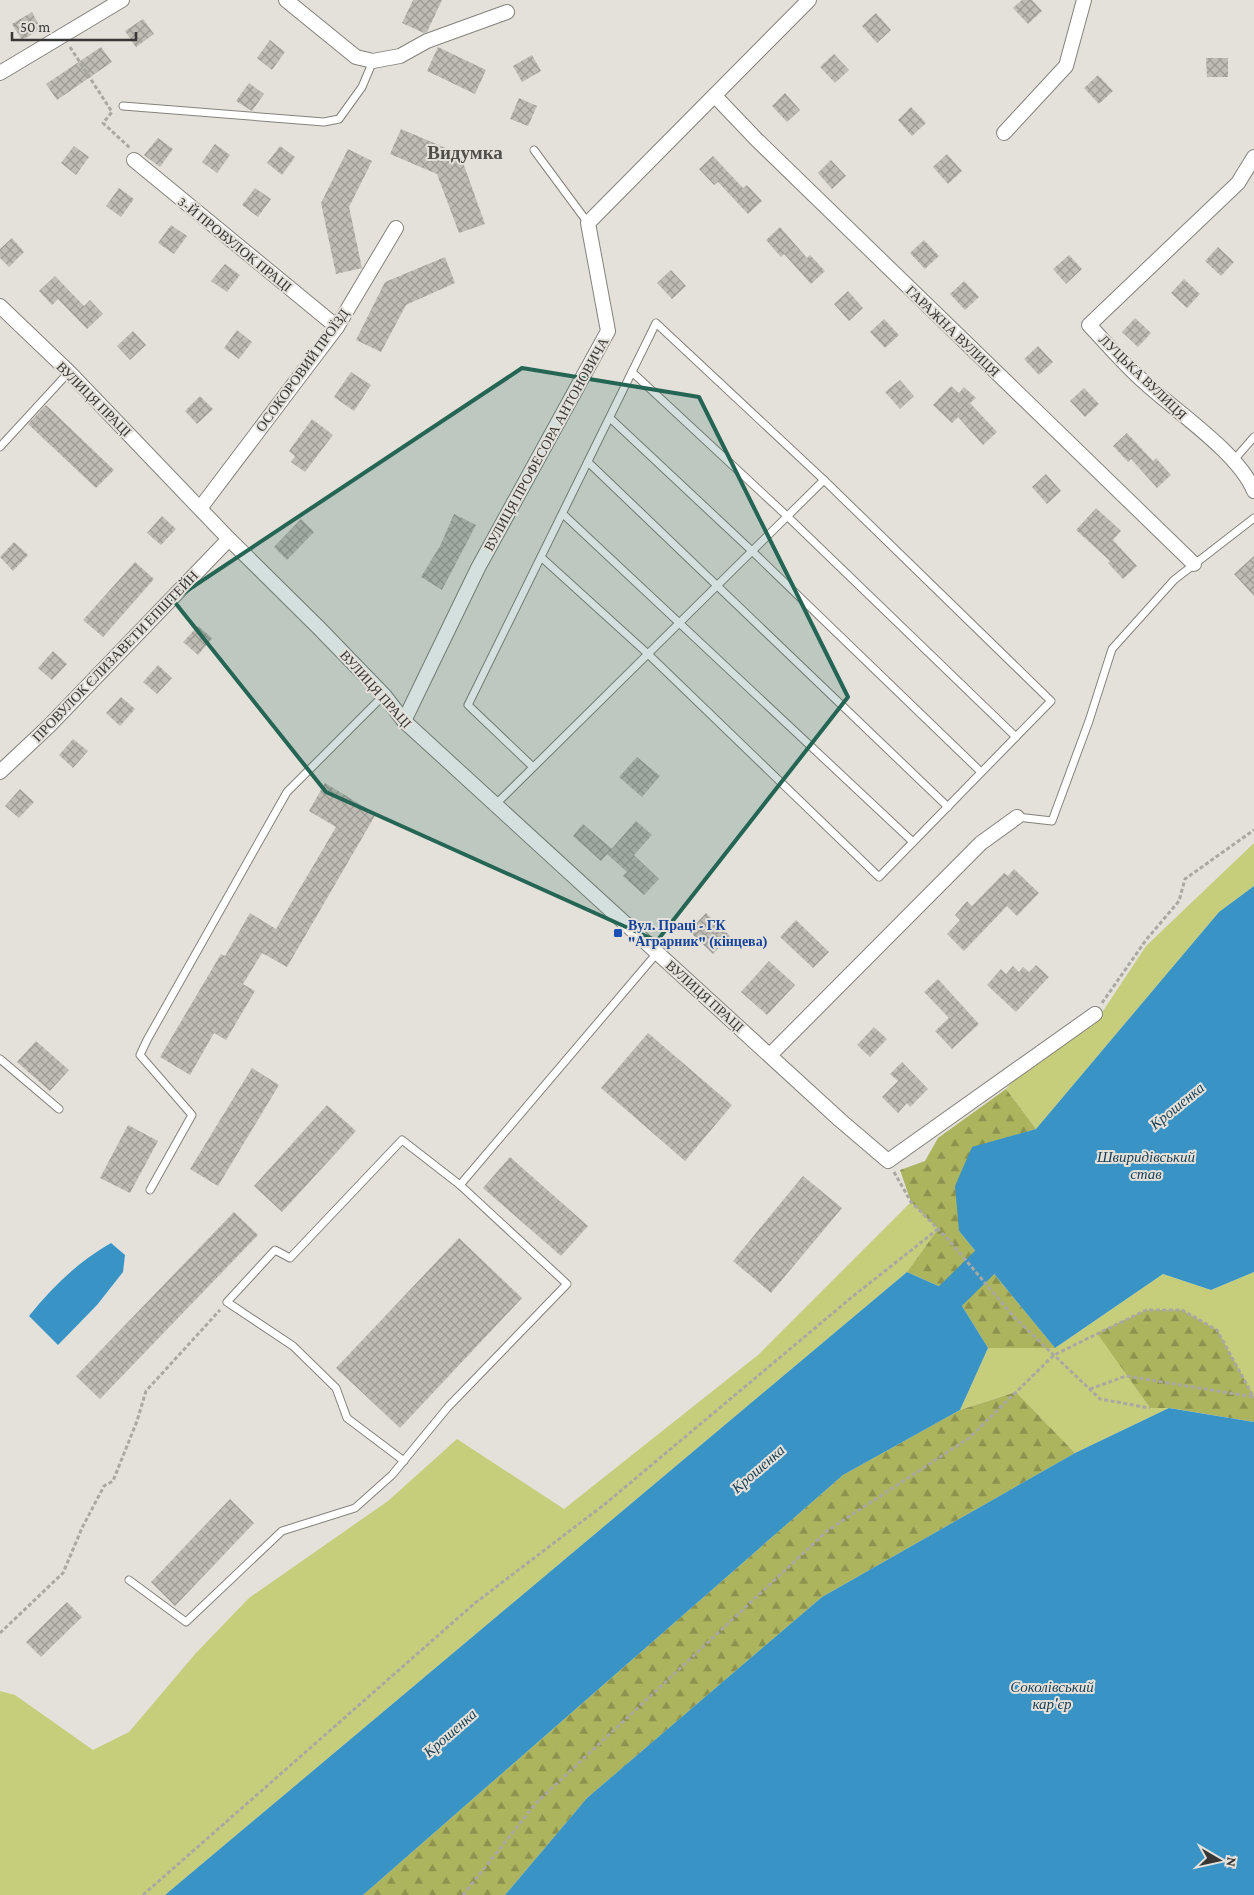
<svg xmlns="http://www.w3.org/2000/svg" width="1254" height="1895" viewBox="0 0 1254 1895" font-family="'Crimson Pro',serif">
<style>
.grass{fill:#c6ce7b}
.forest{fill:url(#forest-firs)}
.water{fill:#3994c5}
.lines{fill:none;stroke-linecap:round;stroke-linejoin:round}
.river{stroke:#3994c5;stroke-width:30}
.building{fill:url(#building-cross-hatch)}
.service-casing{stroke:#85827c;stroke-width:9}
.minor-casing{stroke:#85827c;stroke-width:16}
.path{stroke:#aaa8a3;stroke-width:3;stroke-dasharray:4 2.5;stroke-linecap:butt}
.service{stroke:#fff;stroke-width:7}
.minor{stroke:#fff;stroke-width:14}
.marked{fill:#246554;fill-opacity:0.2;stroke:#246554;stroke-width:4;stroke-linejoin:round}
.transit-dot{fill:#1a4fb4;stroke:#e4e1db;stroke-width:2}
.labels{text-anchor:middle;stroke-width:4;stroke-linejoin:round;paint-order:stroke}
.street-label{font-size:14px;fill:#383735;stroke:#e4e1db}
.transit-label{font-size:14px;font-weight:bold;fill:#164399;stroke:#e4e1db;text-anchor:start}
.water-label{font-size:15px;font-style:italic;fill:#1b4156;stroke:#e4e1db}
.district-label{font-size:19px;font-weight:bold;fill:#514f4a;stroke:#e4e1db}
</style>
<defs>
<pattern id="forest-firs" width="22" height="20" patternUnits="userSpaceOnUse" patternTransform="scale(1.25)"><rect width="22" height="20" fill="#acb45d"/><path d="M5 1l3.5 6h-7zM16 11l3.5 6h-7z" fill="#8d934e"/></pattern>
<pattern id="building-cross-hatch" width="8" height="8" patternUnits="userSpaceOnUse" patternTransform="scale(1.25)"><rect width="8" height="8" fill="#bfbcb5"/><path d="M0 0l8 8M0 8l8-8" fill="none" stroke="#9c9a94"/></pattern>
</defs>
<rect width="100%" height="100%" fill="#e4e1db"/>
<g class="grass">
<path d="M 1254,843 L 1254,886 L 1219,912 L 1036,1129 L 1006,1089 L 1017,1076 L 1099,1017 L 1146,946 Z"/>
<path d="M 911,1202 L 938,1229 L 907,1272 L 165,1895 L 0,1895 L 0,1691 L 15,1695 L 93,1750 L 129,1732 L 196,1653 L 249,1598 L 388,1501 L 457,1439 L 564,1509 L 758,1355 Z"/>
<path d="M 1254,1272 L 1254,1399 L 1217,1330 L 1182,1310 L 1146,1310 L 1098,1333 L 1150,1408 L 1169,1408 L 1075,1453 L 1016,1392 L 960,1410 L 988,1348 L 1055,1348 L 1163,1274 L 1211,1290 Z"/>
</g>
<g class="forest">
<path d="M 1006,1089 L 1036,1129 L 972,1148 L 959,1231 L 1055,1348 L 988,1348 L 954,1293 L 907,1272 L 938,1229 L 911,1202 L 900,1170 L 925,1161 L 938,1138 Z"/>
<path d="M 1146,1310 L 1182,1310 L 1217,1330 L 1254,1397 L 1254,1422 L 1170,1408 L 1150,1408 L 1097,1333 Z"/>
<path d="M 1016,1392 L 1075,1453 L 822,1597 L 587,1798 L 505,1895 L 363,1895 L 843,1475 L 960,1410 Z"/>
</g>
<g class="water">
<path d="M 1254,886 L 1254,1272 L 1211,1290 L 1163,1274 L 1055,1348 L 959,1231 L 955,1186 L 972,1147 L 1036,1129 L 1219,912 Z"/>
<path d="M 111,1243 L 125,1255 L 123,1272 L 97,1305 L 58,1345 L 29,1316 C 52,1287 79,1261 111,1243 Z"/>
<path d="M 907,1272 L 954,1293 L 988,1348 L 960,1410 L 843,1475 L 363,1895 L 165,1895 Z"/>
<path d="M 1169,1408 L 1254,1422 L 1254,1895 L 505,1895 L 587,1798 L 822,1597 L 1075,1453 Z"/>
</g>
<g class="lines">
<path class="river" d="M 924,1322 L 984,1263 L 1015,1237"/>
</g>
<g class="building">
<path d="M 413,0 L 442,0 L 427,32 L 424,33 L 402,23 Z"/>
<path d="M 1022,0 L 1032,0 L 1042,11 L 1028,24 L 1013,8 Z"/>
<path d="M 32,12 L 41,29 L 22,40 L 12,24 Z"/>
<path d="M 876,13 L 891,30 L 877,43 L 862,26 Z"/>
<path d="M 143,19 L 154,34 L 136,47 L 125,31 Z"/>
<path d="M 270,40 L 285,52 L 272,70 L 257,58 Z"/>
<path d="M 101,47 L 112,62 L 57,100 L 46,84 Z"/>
<path d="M 438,47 L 486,70 L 475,94 L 427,71 Z"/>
<path d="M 834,54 L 849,70 L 835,83 L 820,67 Z"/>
<path d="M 532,55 L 541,71 L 522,82 L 513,66 Z"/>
<path d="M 1206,58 L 1228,58 L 1228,77 L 1207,77 Z"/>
<path d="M 1098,75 L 1113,91 L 1099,104 L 1084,88 Z"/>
<path d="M 249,83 L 264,94 L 252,111 L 236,101 Z"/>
<path d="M 785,93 L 800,110 L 787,122 L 772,106 Z"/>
<path d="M 519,98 L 537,106 L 528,126 L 510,119 Z"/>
<path d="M 911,107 L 926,123 L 912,136 L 898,120 Z"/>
<path d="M 401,129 L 460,154 L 485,224 L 459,233 L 437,174 L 390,154 Z"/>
<path d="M 158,138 L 173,149 L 160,167 L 144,155 Z"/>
<path d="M 215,144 L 230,155 L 217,173 L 202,162 Z"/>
<path d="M 74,146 L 89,157 L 76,175 L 61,163 Z"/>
<path d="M 280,146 L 295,157 L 282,175 L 267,163 Z"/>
<path d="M 348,149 L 372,161 L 349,207 L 362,268 L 336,274 L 321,203 Z"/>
<path d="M 947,154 L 962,171 L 948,184 L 933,167 Z"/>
<path d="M 713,156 L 743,188 L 747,185 L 762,201 L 748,214 L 718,182 L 714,185 L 699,169 Z"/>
<path d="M 831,160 L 846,176 L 832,189 L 818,173 Z"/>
<path d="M 119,188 L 134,199 L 121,217 L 106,206 Z"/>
<path d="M 255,188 L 271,199 L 258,217 L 242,205 Z"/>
<path d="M 171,225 L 187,236 L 174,254 L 158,243 Z"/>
<path d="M 780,227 L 807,258 L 810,255 L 825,271 L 811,284 L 784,254 L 781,257 L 766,240 Z"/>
<path d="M 12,238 L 24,252 L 9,267 L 0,258 L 0,249 Z"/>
<path d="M 924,240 L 939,256 L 925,269 L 910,253 Z"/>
<path d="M 1218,247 L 1234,262 L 1221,276 L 1205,261 Z"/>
<path d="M 1069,255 L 1082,269 L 1066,284 L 1053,269 Z"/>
<path d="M 445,257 L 455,283 L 406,305 L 381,352 L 356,340 L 385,282 Z"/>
<path d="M 225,264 L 240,275 L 227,292 L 211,281 Z"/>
<path d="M 671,270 L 686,286 L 672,299 L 657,283 Z"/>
<path d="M 55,276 L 84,306 L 90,300 L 103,314 L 87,329 L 58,299 L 52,305 L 39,291 Z"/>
<path d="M 1184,279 L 1200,294 L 1187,308 L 1171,293 Z"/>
<path d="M 964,281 L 979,297 L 965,310 L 950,294 Z"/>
<path d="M 848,291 L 863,308 L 849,321 L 834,304 Z"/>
<path d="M 1135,318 L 1151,333 L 1138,347 L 1122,332 Z"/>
<path d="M 884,319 L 899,335 L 885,348 L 870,332 Z"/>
<path d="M 237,330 L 252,342 L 239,359 L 224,348 Z"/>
<path d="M 133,331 L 146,345 L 130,360 L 117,346 Z"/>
<path d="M 1038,346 L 1053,362 L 1039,375 L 1024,359 Z"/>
<path d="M 351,372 L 371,385 L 354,411 L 334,397 Z"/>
<path d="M 900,380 L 914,396 L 900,409 L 885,392 Z"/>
<path d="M 951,386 L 959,393 L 964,387 L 976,398 L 970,403 L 997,432 L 983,445 L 958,417 L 952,423 L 933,405 Z"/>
<path d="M 1084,388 L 1099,404 L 1085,417 L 1070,401 Z"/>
<path d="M 200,396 L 213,409 L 197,424 L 185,411 Z"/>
<path d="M 46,405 L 114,470 L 96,488 L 28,424 Z"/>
<path d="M 312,419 L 333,435 L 305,472 L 291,462 L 295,456 L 289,451 Z"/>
<path d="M 1127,433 L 1153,461 L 1156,458 L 1171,475 L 1157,488 L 1131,459 L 1128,462 L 1113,446 Z"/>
<path d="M 1046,474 L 1061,491 L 1047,504 L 1032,487 Z"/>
<path d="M 1096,508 L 1121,531 L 1113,540 L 1137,566 L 1123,579 L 1108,563 L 1110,561 L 1076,530 Z"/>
<path d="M 454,514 L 476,525 L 442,590 L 421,577 L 440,546 Z"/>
<path d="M 162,516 L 176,529 L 161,545 L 147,533 Z"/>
<path d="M 301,519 L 314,532 L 287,560 L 274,547 Z"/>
<path d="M 14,542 L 28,555 L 13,571 L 0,557 Z"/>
<path d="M 1254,556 L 1254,596 L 1234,574 Z"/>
<path d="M 135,562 L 154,579 L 103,637 L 83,620 Z"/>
<path d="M 198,626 L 212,638 L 198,655 L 183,642 Z"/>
<path d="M 53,651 L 67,664 L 52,680 L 38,668 Z"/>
<path d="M 158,665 L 172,678 L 157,694 L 143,682 Z"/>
<path d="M 121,697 L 135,709 L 120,726 L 106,713 Z"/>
<path d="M 73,739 L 88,751 L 73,768 L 59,755 Z"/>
<path d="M 637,757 L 660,776 L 642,797 L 619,777 Z"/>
<path d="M 325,783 L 376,814 L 287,967 L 262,953 L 243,984 L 255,991 L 226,1040 L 214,1033 L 190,1075 L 160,1057 L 221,954 L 225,956 L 250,913 L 276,929 L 336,827 L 309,811 Z"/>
<path d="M 20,789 L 34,802 L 19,818 L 5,806 Z"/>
<path d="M 636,821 L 652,835 L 634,855 L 659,879 L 644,895 L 623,876 L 627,872 L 607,854 Z"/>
<path d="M 583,824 L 612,849 L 601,861 L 573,836 Z"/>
<path d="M 1014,869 L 1039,893 L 1017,916 L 1007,906 L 964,951 L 947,934 L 960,920 L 955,915 L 967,901 L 972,906 L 1004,873 L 1008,876 Z"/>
<path d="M 706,913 L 730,936 L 713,954 L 689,931 Z"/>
<path d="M 796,920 L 829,952 L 813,968 L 780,937 Z"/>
<path d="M 769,961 L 795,985 L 767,1015 L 741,992 Z"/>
<path d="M 1036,965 L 1049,977 L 1016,1012 L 987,985 L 1001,969 L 1006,974 L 1013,966 L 1019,972 L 1023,967 L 1029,972 Z"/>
<path d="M 938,979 L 979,1024 L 952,1049 L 935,1031 L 949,1018 L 924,992 Z"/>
<path d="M 874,1027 L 887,1039 L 870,1057 L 857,1045 Z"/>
<path d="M 648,1033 L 732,1105 L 685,1161 L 601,1088 Z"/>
<path d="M 36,1041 L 69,1070 L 50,1091 L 17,1062 Z"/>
<path d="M 902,1062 L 928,1089 L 910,1107 L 907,1103 L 898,1113 L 882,1097 L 898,1081 L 890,1074 Z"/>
<path d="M 252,1068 L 279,1085 L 218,1186 L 190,1169 Z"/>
<path d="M 327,1105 L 356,1131 L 282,1212 L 254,1186 Z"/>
<path d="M 128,1125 L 158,1141 L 130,1193 L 100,1178 Z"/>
<path d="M 510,1157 L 588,1226 L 561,1256 L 483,1188 Z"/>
<path d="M 803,1176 L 842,1208 L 771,1293 L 733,1261 Z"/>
<path d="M 234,1212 L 258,1235 L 100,1399 L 76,1376 Z"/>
<path d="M 459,1238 L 522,1298 L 400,1428 L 336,1368 Z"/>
<path d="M 230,1499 L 254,1523 L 175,1606 L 151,1582 Z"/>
<path d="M 67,1602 L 82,1617 L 41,1657 L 26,1642 Z"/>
</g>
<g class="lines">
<g class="service-casing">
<g id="service">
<path d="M 123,106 L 324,122 L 339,119 L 362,87 L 373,61"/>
<path d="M 534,150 L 588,223"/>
<path d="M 632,372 L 787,516 L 1016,737"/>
<path d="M 610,418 L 752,551 L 981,772"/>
<path d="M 0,447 L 69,372"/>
<path d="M 1233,461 L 1254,437"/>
<path d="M 588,462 L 948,807"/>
<path d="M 563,514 L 913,842"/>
<path d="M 541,557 L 648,654 L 879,877 L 1051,701 L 824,480"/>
<path d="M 494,806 C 604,697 714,588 824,480 L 656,323 L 468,705 L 533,767"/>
<path d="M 1017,817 L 1052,821 L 1089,721 L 1112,649 L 1174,580 L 1254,518"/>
<path d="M 0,1059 L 59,1109"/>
<path d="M 150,1190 L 192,1115 L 140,1055 L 147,1040 L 287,792 L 384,695"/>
<path d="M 404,1461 L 347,1418 L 336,1388 L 293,1346 L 227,1302 L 275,1250 L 290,1258 L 402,1140 L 460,1185"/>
<path d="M 129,1580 L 186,1622 L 282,1531 L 355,1508 L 392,1475 L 448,1407 L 567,1284 L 460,1185 L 657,953"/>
</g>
</g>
<g class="minor-casing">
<g id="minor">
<path d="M 286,0 L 356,57 L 373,61 L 400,56 L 427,41 L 507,12"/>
<path d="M 0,73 L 122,0"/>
<path d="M 715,96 L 757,140 L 1194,564"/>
<path d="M 1004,133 L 1066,66 L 1084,0"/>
<path d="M 1254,157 L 1238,183 L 1089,325 C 1107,344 1124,364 1143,381 C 1175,411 1238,452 1254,491"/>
<path d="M 134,160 L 337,327"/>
<path d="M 0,306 L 69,372 L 229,539 L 319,628 L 384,695 L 404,721 L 840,1120 L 888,1161 L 1095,1014"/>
<path d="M 201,507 L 337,327 L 396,228"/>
<path d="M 404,721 L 478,568 L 608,331 L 588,223 L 809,0"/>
<path d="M 0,772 L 49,726 L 229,539"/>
<path d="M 770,1055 L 981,843 L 1017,817"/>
</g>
</g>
<g class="path">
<path d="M 70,47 L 112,112 L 103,123 L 130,148"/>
<path d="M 1102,1003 L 1146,940 L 1179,901 L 1185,879 L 1254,830"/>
<path d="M 894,1172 L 911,1202 L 947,1238 L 1014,1317 L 1100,1399 L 1150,1408"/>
<path d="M 1090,1389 L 1126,1376 L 1254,1397"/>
<path d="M 0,1633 L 63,1573 L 82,1528 L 104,1486 L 113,1481 L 137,1421 L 146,1391 L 220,1310"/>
<path d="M 143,1895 L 475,1603 L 605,1504 L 852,1297 L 938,1229"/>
<path d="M 463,1895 L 537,1802 L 827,1531 L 969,1438 L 1054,1355 L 1146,1310 L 1182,1310 L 1217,1330 L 1254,1398"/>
</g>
<use href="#service" class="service"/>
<use href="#minor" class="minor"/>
</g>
<path class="marked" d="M 522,368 L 699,397 L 848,697 L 657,941 L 326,792 L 173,600 Z"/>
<rect class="transit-dot" x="613" y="928" width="10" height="10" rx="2.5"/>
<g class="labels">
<g class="street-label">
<text transform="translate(235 244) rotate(39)" y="5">3-Й ПРОВУЛОК ПРАЦІ</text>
<text transform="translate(953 331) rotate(44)" y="5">ГАРАЖНА ВУЛИЦЯ</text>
<text transform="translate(302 370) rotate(-54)" y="5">ОСОКОРОВИЙ ПРОЇЗД</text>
<text transform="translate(1143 377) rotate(44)" y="5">ЛУЦЬКА ВУЛИЦЯ</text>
<text transform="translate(94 399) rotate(45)" y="5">ВУЛИЦЯ ПРАЦІ</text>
<text transform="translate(546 444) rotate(-61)" y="5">ВУЛИЦЯ ПРОФЕСОРА АНТОНОВИЧА</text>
<text transform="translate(115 656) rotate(-46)" y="5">ПРОВУЛОК ЄЛИЗАВЕТИ ЕПШТЕЙН</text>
<text transform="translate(376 689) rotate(48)" y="5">ВУЛИЦЯ ПРАЦІ</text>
<text transform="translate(705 996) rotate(42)" y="5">ВУЛИЦЯ ПРАЦІ</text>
</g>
<g class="transit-label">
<text x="628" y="930">Вул. Праці - ГК<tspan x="628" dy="16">"Аграрник" (кінцева)</tspan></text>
</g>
<g class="water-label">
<text transform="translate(1177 1106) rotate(-39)" y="5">Крошенка</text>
<text x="1146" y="1162">Швиридівський<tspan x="1146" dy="17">став</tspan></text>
<text transform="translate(758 1469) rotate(-41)" y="5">Крошенка</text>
<text x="1052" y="1692">Соколівський<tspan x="1052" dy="17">кар'єр</tspan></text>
<text transform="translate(450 1733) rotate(-41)" y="5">Крошенка</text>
</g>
<g class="district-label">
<text x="465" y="159">Видумка</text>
</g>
</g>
<g transform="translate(1219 1860) rotate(99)" stroke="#e4e1db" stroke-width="4" paint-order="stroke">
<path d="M0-4L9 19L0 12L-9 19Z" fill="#383735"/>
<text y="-8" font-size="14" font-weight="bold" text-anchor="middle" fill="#383735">N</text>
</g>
<path d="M12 32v8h124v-8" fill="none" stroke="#383735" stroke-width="2.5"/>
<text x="20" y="32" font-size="15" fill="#383735" stroke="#e4e1db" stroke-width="4" paint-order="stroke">50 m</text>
</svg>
